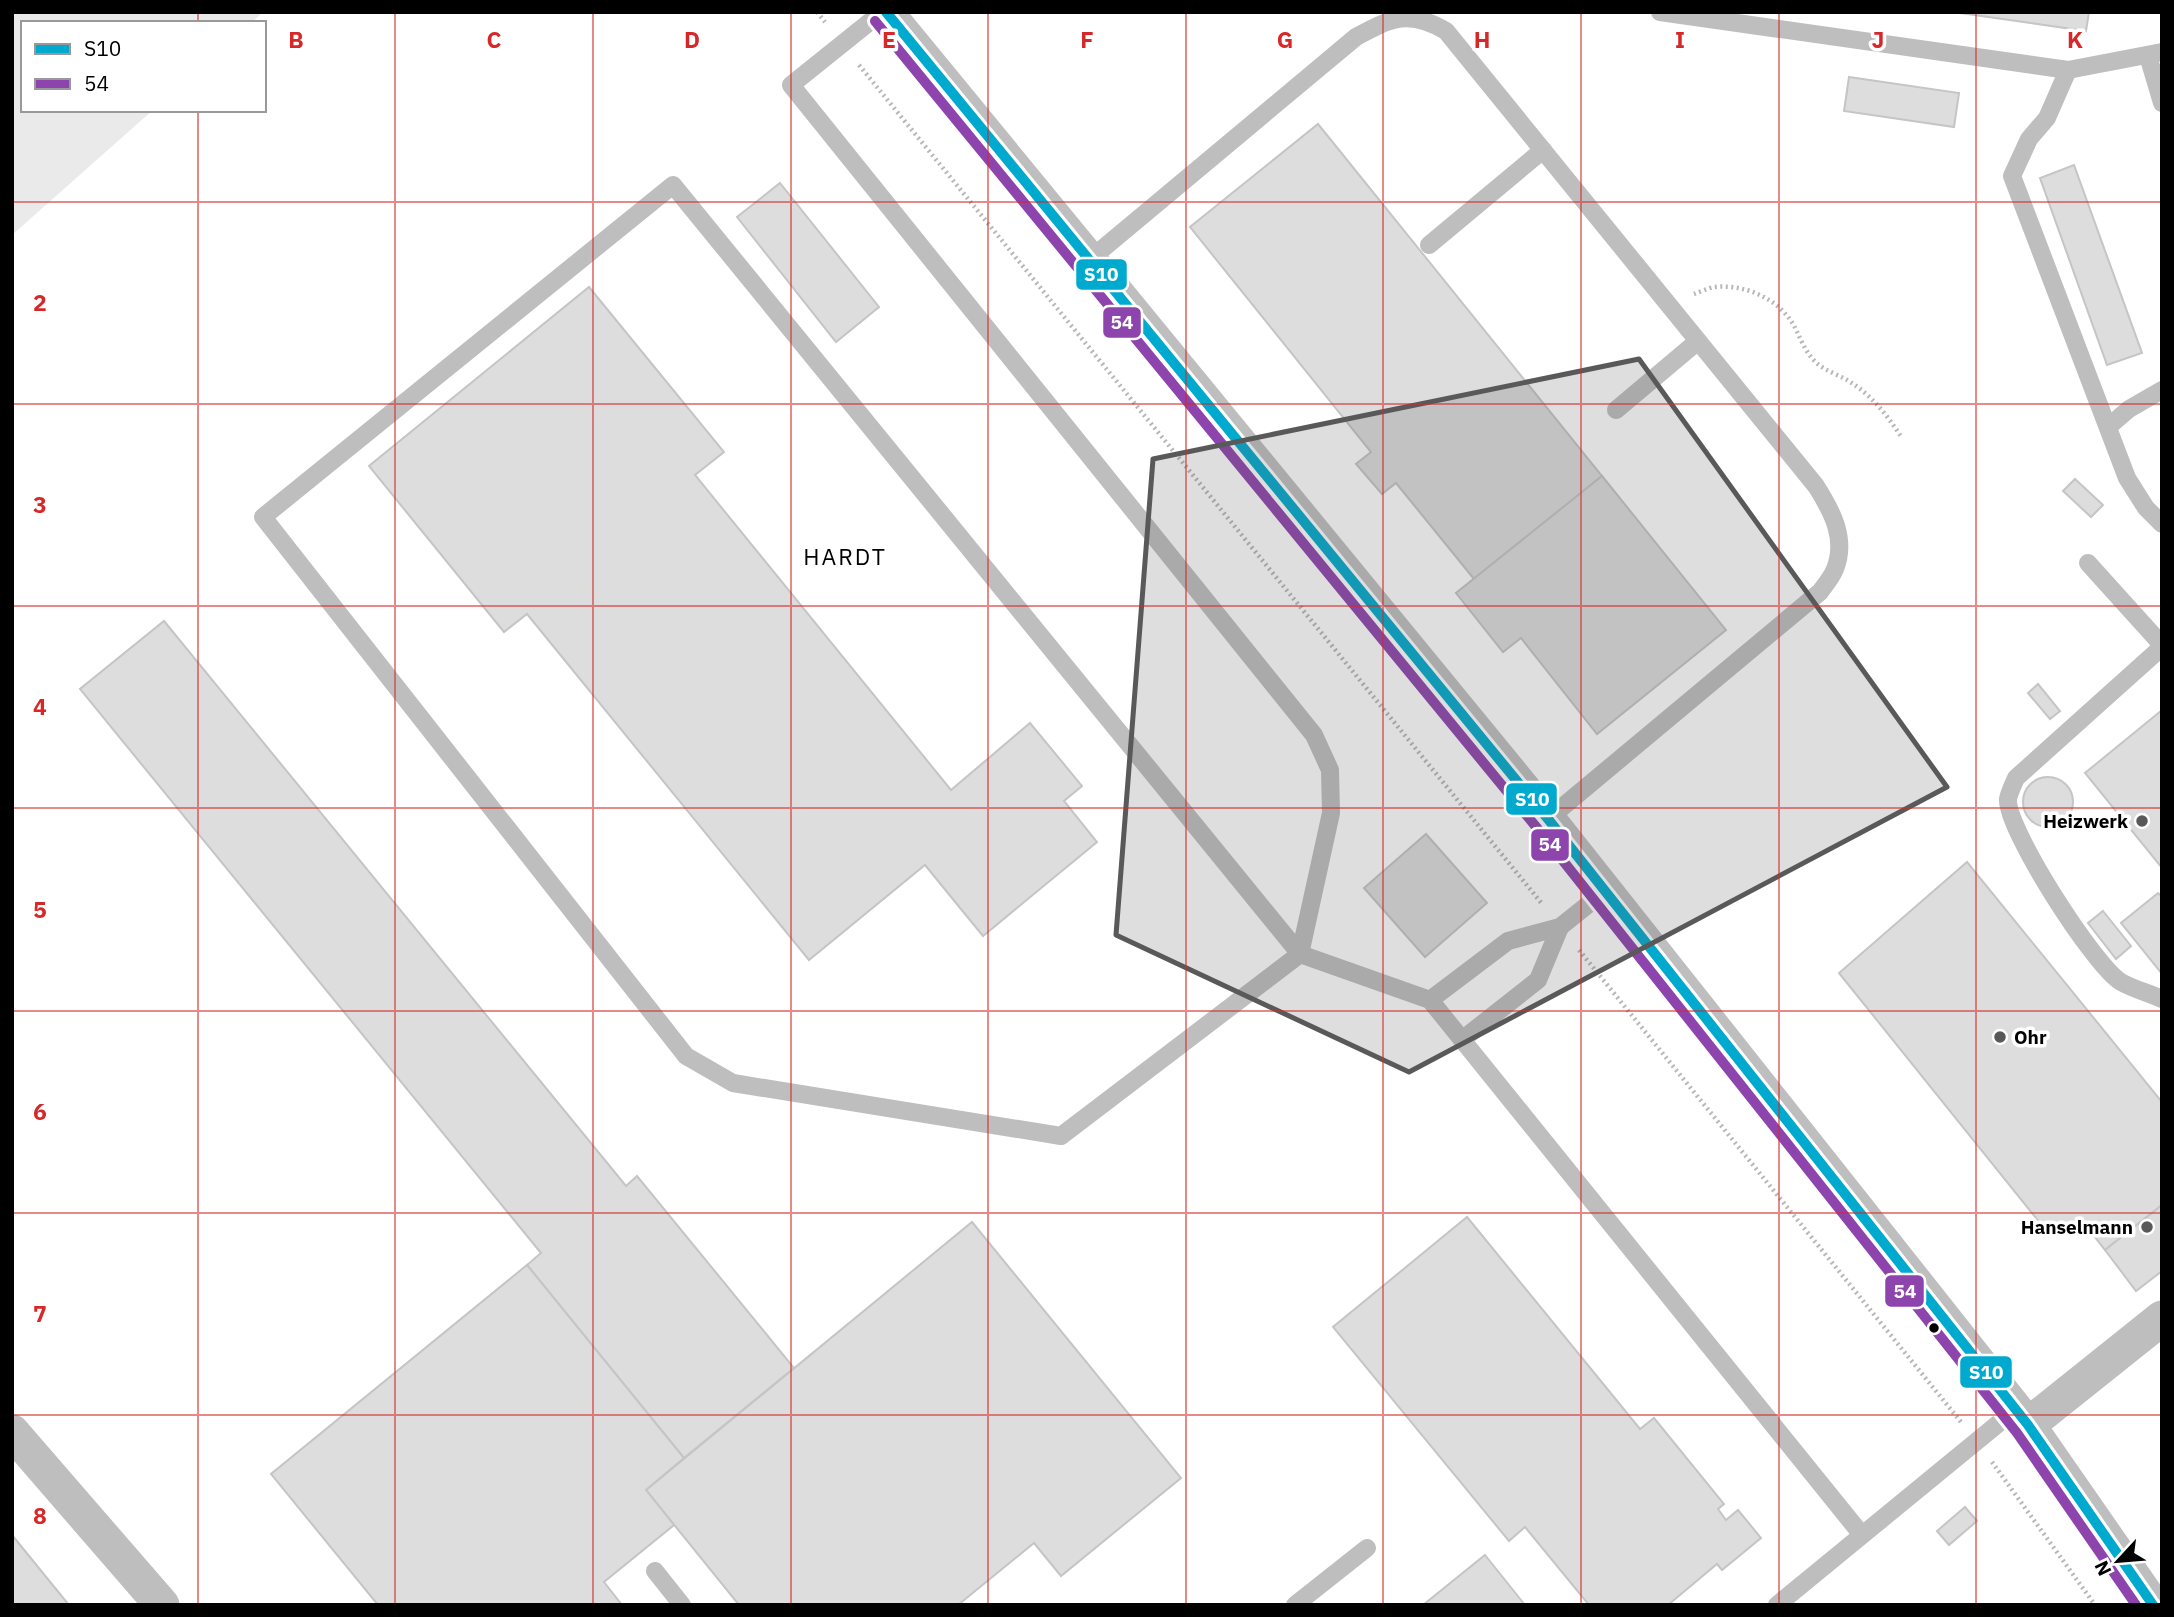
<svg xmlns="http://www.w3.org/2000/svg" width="2174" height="1617" viewBox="0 0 2174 1617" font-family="'IBM Plex Sans',sans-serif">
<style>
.green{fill:#eaeaea}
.building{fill:#ddd;stroke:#c5c5c5;stroke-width:2}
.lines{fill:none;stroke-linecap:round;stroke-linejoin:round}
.path{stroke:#b8b8b8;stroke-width:4.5;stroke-dasharray:2 3.5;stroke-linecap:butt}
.lane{stroke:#bebebe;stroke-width:18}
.street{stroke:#bebebe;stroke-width:35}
.bus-1-casing{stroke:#fff;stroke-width:16}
.bus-2-casing{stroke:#fff;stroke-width:16}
.bus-1{stroke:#00a9ce;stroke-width:10}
.bus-2{stroke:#8e44ad;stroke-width:10}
.marked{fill:#595959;fill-opacity:0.2;stroke:#595959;stroke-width:5;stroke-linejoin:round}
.grid{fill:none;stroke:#d62828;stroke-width:2;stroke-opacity:0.55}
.poi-dot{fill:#595959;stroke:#fff;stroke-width:2.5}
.bus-dot{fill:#000;stroke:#fff;stroke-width:2.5}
.labels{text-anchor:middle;stroke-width:7;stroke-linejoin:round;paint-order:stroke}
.poi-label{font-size:19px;font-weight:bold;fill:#000;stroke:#fff;text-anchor:end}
.quarter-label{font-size:23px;letter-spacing:2px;fill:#000;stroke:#fff}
.grid-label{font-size:23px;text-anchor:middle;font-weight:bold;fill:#d62828;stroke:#fff;stroke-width:7;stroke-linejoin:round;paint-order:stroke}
.line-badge{stroke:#fff;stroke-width:2.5}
.badge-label{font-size:19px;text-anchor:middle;font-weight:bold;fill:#fff}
</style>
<rect width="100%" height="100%" fill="#fff"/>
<path class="green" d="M 12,12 L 263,12 L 251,23 L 23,23 L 23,110 L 153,110 L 12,235 Z"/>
<g class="building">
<path d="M 1953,12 L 2089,12 L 2086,31 Z"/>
<path d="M 1849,77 L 1959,93 L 1954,127 L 1844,111 Z"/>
<path d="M 1318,124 L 1602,476 L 1474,579 L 1396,483 L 1382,494 L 1356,464 L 1371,452 L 1190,227 Z"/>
<path d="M 2074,165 L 2142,353 L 2107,365 L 2040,178 Z"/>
<path d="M 780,183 L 879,307 L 836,342 L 737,217 Z"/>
<path d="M 589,287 L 724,452 L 695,475 L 951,790 L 1030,723 L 1082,786 L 1064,801 L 1097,842 L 983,936 L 925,865 L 809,960 L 527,614 L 504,632 L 369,466 Z"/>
<path d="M 1602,476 L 1726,630 L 1597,734 L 1521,638 L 1503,652 L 1456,593 Z"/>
<path d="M 2075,479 L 2103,505 L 2091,517 L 2063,491 Z"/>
<path d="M 164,621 L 626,1186 L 637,1176 L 794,1368 L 684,1458 L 527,1265 L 541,1253 L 80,689 Z"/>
<path d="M 2038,684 L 2060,711 L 2050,719 L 2028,693 Z"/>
<path d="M 2162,710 L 2162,868 L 2085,773 Z"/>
<circle cx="2048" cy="802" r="25"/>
<path d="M 1426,834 L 1487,903 L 1425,957 L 1364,888 Z"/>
<path d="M 1967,862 L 2162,1102 L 2162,1205 L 2105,1250 L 2094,1236 L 2048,1233 L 1839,973 Z"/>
<path d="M 2158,893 L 2162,897 L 2162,974 L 2121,923 Z"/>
<path d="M 2103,911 L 2131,946 L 2116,959 L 2088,923 Z"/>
<path d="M 2162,1205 L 2162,1271 L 2136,1291 L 2105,1250 Z"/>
<path d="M 1467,1217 L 1640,1429 L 1654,1418 L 1724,1504 L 1718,1509 L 1726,1520 L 1738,1510 L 1761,1538 L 1722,1570 L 1717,1564 L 1668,1605 L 1589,1605 L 1525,1527 L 1509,1541 L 1333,1327 Z"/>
<path d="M 972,1222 L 1181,1478 L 1061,1576 L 1034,1543 L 958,1605 L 739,1605 L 646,1490 Z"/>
<path d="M 527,1265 L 684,1458 L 646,1490 L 674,1525 L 604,1582 L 622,1605 L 378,1605 L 271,1474 Z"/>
<path d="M 1965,1507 L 1977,1521 L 1949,1545 L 1937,1531 Z"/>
<path d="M 12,1535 L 69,1605 L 12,1605 Z"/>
<path d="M 1485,1555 L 1525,1605 L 1423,1605 Z"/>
</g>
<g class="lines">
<g class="path">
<path d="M 817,12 L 825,22"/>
<path d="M 859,65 L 1543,905"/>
<path d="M 1694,294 C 1700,292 1708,288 1714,287 C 1745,284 1777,298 1793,324 C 1801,338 1805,354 1819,365 C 1827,371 1838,375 1847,380 C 1872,395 1887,415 1902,438"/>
<path d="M 1579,950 L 1961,1422"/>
<path d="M 1992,1462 L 2095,1605"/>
</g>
<g class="lane">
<path d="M 882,12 L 791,85 L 1314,735 L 1330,770 L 1331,813 L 1300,954"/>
<path d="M 1660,12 L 2068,70 L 2162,52"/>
<path d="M 2148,56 L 2162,103"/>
<path d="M 2068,70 L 2047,118 L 2029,139 L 2012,176 L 2127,478 L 2146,508 L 2162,524"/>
<path d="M 1429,245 L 1543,150"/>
<path d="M 1088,261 L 1356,37 C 1391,18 1409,9 1446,31 L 1816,486 C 1832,511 1847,539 1835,569 C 1832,577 1825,585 1820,592 L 1548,819"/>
<path d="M 1616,410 L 1698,341"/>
<path d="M 2108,427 L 2129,409 L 2162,390"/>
<path d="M 2088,563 L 2162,645"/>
<path d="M 2162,647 L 2016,778 C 2013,785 2009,793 2008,799 C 2006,829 2095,967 2121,982 C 2133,989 2149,993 2162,999"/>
<path d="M 1300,954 L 673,185 L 263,517 L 686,1056 L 733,1083 L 1061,1136 L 1300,954 L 1430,1000 L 1862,1535"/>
<path d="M 1430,1000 L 1508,941 L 1560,927 L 1605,891"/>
<path d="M 1463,1039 L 1538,980 L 1560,927"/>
<path d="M 655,1571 L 682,1605"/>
<path d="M 1295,1605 L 1367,1548"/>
<path d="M 1777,1605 L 2016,1409"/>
</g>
<g class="street">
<path d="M 886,12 L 1548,819 L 2028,1425 L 2153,1605"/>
<path d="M 2028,1425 L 2162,1318"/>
<path d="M 12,1432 L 162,1605"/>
</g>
<g class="bus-1-casing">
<path id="bus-1" d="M 886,12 L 1548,819 L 2028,1425 L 2153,1605"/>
</g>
<g class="bus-2-casing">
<path id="bus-2" d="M 875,21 L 1537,828 L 2017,1433 L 2136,1605"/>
</g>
<use href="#bus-1" class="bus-1"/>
<use href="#bus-2" class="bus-2"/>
</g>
<path class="marked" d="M 1639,359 L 1947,787 L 1409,1072 L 1116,935 L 1153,459 Z"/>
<path class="grid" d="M 198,12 L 198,23M 395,12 L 395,1605M 593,12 L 593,1605M 791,12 L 791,1605M 988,12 L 988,1605M 1186,12 L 1186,1605M 1383,12 L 1383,1605M 1581,12 L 1581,1605M 1779,12 L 1779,1605M 1976,12 L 1976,1605M 198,110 L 198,1605M 12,202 L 2162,202M 12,404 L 2162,404M 12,606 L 2162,606M 12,808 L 2162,808M 12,1011 L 2162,1011M 12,1213 L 2162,1213M 12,1415 L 2162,1415"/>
<g class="poi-dot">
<circle cx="2142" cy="821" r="7"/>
<circle cx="2000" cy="1037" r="7"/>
<circle cx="2147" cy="1227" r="7"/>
</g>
<circle class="bus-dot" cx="1934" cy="1328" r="6"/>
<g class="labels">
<g class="poi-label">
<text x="2128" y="828">Heizwerk</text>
<text x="2014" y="1044" text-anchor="start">Ohr</text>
<text x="2133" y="1234">Hanselmann</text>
</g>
<g class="quarter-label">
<text x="845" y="565">HARDT</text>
</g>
</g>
<g class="grid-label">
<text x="296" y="48">B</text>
<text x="494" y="48">C</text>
<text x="692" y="48">D</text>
<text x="889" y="48">E</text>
<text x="1087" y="48">F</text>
<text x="1285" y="48">G</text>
<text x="1482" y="48">H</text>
<text x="1680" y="48">I</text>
<text x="1878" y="48">J</text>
<text x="2075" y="48">K</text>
<text x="40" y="311">2</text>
<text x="40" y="513">3</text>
<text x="40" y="715">4</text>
<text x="40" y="918">5</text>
<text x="40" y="1120">6</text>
<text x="40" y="1322">7</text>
<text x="40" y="1524">8</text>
</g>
<g class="line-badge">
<rect x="1075" y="258" width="53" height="33" rx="7" fill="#00a9ce"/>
<rect x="1102" y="306" width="40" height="33" rx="7" fill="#8e44ad"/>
<rect x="1505" y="782" width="53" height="34" rx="7" fill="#00a9ce"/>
<rect x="1530" y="828" width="40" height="34" rx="7" fill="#8e44ad"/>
<rect x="1884" y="1274" width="41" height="34" rx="7" fill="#8e44ad"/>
<rect x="1959" y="1355" width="54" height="34" rx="7" fill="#00a9ce"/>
</g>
<g class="badge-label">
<text x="1101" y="281">S10</text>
<text x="1122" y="329">54</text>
<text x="1532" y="806">S10</text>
<text x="1550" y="851">54</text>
<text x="1905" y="1298">54</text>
<text x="1986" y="1379">S10</text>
</g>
<rect width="2174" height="1617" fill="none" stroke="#000000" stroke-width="28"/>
<rect x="21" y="21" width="245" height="91" fill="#ffffff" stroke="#999999" stroke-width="2"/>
<rect x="35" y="44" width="35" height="10" fill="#00a9ce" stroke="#999999" stroke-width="2"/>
<text x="84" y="56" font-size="21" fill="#000000">S10</text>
<rect x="35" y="79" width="35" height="10" fill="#8e44ad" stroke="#999999" stroke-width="2"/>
<text x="84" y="91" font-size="21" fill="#000000">54</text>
<g transform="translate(2118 1561) rotate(244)" stroke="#ffffff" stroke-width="5" paint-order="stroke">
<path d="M0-5L12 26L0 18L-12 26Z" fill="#000000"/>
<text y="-10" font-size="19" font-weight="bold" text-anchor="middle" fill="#000000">N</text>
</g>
</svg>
